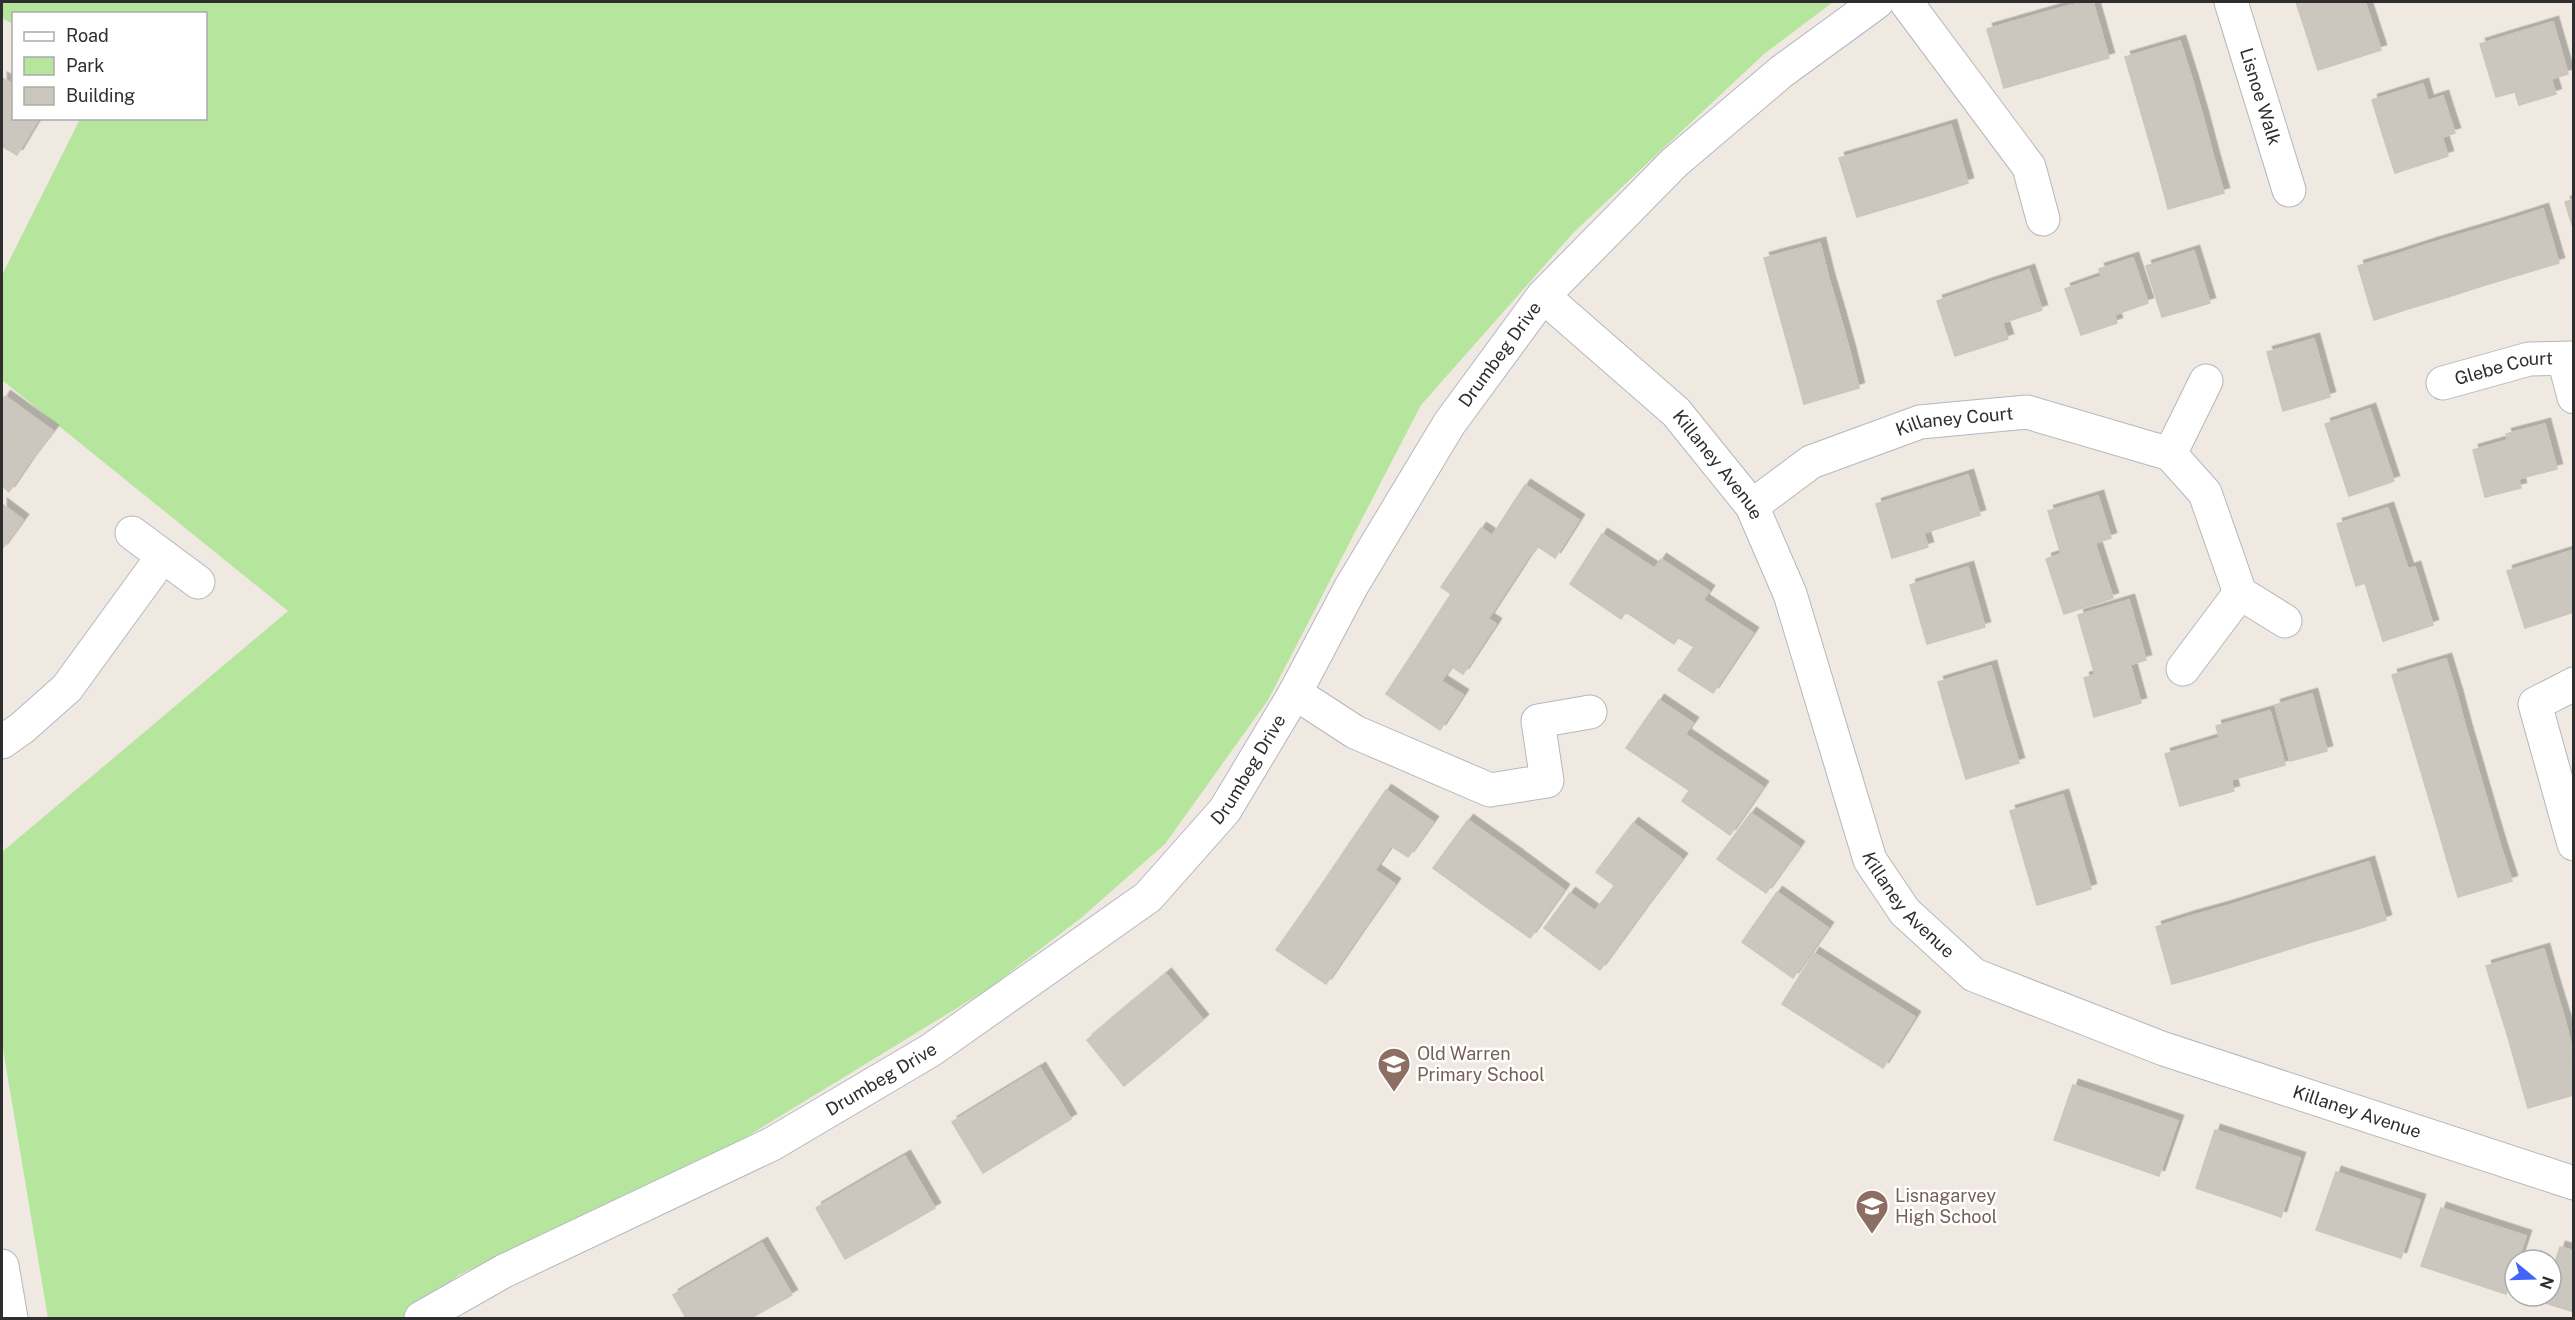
<svg xmlns="http://www.w3.org/2000/svg" width="2575" height="1320" viewBox="0 0 2575 1320" font-family="'Public Sans',sans-serif">
<style>
.green{fill:#b6e59e}
.building{fill:#cbc7bf;stroke:#cbc5ba;stroke-width:1.5;filter:url(#shadow)}
.lines{fill:none;stroke-linecap:round;stroke-linejoin:round}
.minor-casing{stroke:#b4b7c1;stroke-width:35}
.minor{stroke:#fff;stroke-width:33}
.labels{text-anchor:middle;stroke-width:5;stroke-linejoin:round;paint-order:stroke}
.street-label{font-size:18px;fill:#2e2e2e;stroke:#fff}
.education-label{font-size:18px;fill:#785e54;stroke:#fff;text-anchor:start}
</style>
<defs>
<filter id="shadow"><feDropShadow dx="5.5" dy="-5.5" stdDeviation="0" flood-color="#0004"/></filter>
</defs>
<rect width="100%" height="100%" fill="#efe9e1"/>
<path class="green" d="M 2,2 L 1833,2 L 1764,54 L 1574,232 L 1421,405 L 1268,700 L 1165,844 L 1081,918 L 988,989 L 743,1139 L 459,1275 L 408,1318 L 48,1318 L 2,1043 L 2,852 L 288,611 L 2,380 L 2,275 L 80,119 L 206,118 L 206,14 L 14,14 L 13,24 L 2,18 Z"/>
<g class="building">
<path d="M 2084,2 L 2093,2 L 2109,58 L 2074,68 L 2057,9 Z"/>
<path d="M 2296,2 L 2359,2 L 2302,20 Z"/>
<path d="M 2359,2 L 2365,2 L 2381,50 L 2318,70 L 2302,20 Z"/>
<path d="M 2057,9 L 2074,68 L 2039,78 L 2022,19 Z"/>
<path d="M 2022,19 L 2039,78 L 2004,88 L 1987,29 Z"/>
<path d="M 2553,22 L 2568,74 L 2551,79 L 2556,94 L 2536,100 L 2516,33 Z"/>
<path d="M 2516,33 L 2536,100 L 2519,105 L 2515,92 L 2496,97 L 2480,44 Z"/>
<path d="M 2180,41 L 2192,79 L 2136,95 L 2125,57 Z"/>
<path d="M 2,78 L 14,85 L 2,109 Z"/>
<path d="M 2192,79 L 2203,117 L 2147,133 L 2136,95 Z"/>
<path d="M 2423,84 L 2428,101 L 2443,96 L 2449,115 L 2383,136 L 2372,100 Z"/>
<path d="M 14,89 L 14,118 L 39,118 L 17,155 L 2,146 L 2,109 Z"/>
<path d="M 2449,115 L 2455,133 L 2442,137 L 2448,156 L 2395,173 L 2383,136 Z"/>
<path d="M 2203,117 L 2213,155 L 2158,171 L 2147,133 Z"/>
<path d="M 1951,125 L 1968,183 L 1931,195 L 1914,136 Z"/>
<path d="M 1914,136 L 1931,195 L 1894,206 L 1877,147 Z"/>
<path d="M 1877,147 L 1894,206 L 1857,217 L 1839,158 Z"/>
<path d="M 2213,155 L 2224,193 L 2168,209 L 2158,171 Z"/>
<path d="M 2574,199 L 2574,231 L 2565,202 Z"/>
<path d="M 2543,209 L 2559,263 L 2522,274 L 2506,221 Z"/>
<path d="M 2506,221 L 2522,274 L 2485,285 L 2469,232 Z"/>
<path d="M 2469,232 L 2485,285 L 2448,297 L 2432,243 Z"/>
<path d="M 1820,243 L 1829,279 L 1774,295 L 1764,258 Z"/>
<path d="M 2432,243 L 2448,297 L 2411,308 L 2395,255 Z"/>
<path d="M 2194,251 L 2210,303 L 2162,317 L 2146,266 Z"/>
<path d="M 2395,255 L 2411,308 L 2374,320 L 2358,266 Z"/>
<path d="M 2133,258 L 2148,303 L 2114,315 L 2099,269 Z"/>
<path d="M 2029,270 L 2042,310 L 2002,323 L 1989,283 Z"/>
<path d="M 2102,276 L 2117,323 L 2081,335 L 2065,289 Z"/>
<path d="M 1829,279 L 1840,316 L 1784,331 L 1774,295 Z"/>
<path d="M 1989,283 L 2008,339 L 1955,356 L 1937,301 Z"/>
<path d="M 1840,316 L 1850,352 L 1794,367 L 1784,331 Z"/>
<path d="M 2314,339 L 2330,397 L 2283,411 L 2267,352 Z"/>
<path d="M 1850,352 L 1859,388 L 1804,404 L 1794,367 Z"/>
<path d="M 5,396 L 53,431 L 30,461 L 2,440 L 2,401 Z"/>
<path d="M 2370,409 L 2382,445 L 2337,460 L 2325,424 Z"/>
<path d="M 2545,424 L 2557,469 L 2518,479 L 2506,434 Z"/>
<path d="M 2,440 L 30,461 L 9,492 L 2,486 Z"/>
<path d="M 2508,440 L 2521,488 L 2485,497 L 2473,450 Z"/>
<path d="M 2382,445 L 2394,481 L 2349,496 L 2337,460 Z"/>
<path d="M 1968,475 L 1980,515 L 1924,533 L 1911,493 Z"/>
<path d="M 1525,485 L 1579,520 L 1555,558 L 1537,546 L 1527,559 L 1492,536 Z"/>
<path d="M 1911,493 L 1928,547 L 1892,558 L 1876,504 Z"/>
<path d="M 2098,496 L 2111,538 L 2061,554 L 2048,511 Z"/>
<path d="M 2,504 L 23,520 L 2,549 Z"/>
<path d="M 2388,508 L 2408,569 L 2356,586 L 2337,524 Z"/>
<path d="M 1481,528 L 1527,559 L 1488,619 L 1441,587 Z"/>
<path d="M 1602,534 L 1655,569 L 1621,619 L 1570,584 Z"/>
<path d="M 2095,543 L 2113,598 L 2064,614 L 2046,559 Z"/>
<path d="M 2574,550 L 2574,568 L 2568,552 Z"/>
<path d="M 2568,552 L 2574,568 L 2574,612 L 2525,628 L 2507,571 Z"/>
<path d="M 1661,559 L 1709,591 L 1674,644 L 1626,612 Z"/>
<path d="M 1968,567 L 1985,627 L 1927,644 L 1910,585 Z"/>
<path d="M 2415,567 L 2433,625 L 2383,641 L 2365,583 Z"/>
<path d="M 1451,594 L 1496,624 L 1463,674 L 1418,645 Z"/>
<path d="M 1703,600 L 1753,633 L 1713,693 L 1678,670 L 1694,647 L 1678,637 Z"/>
<path d="M 2129,600 L 2146,660 L 2095,675 L 2078,615 Z"/>
<path d="M 1418,645 L 1451,667 L 1441,681 L 1463,695 L 1440,730 L 1386,694 Z"/>
<path d="M 2446,659 L 2457,695 L 2403,711 L 2392,675 Z"/>
<path d="M 2130,664 L 2141,703 L 2094,717 L 2084,678 Z"/>
<path d="M 1991,666 L 2003,709 L 1950,725 L 1938,682 Z"/>
<path d="M 2312,694 L 2327,751 L 2290,761 L 2275,705 Z"/>
<path d="M 2457,695 L 2467,732 L 2414,748 L 2403,711 Z"/>
<path d="M 1659,700 L 1693,723 L 1685,734 L 1714,754 L 1690,791 L 1626,748 Z"/>
<path d="M 2003,709 L 2019,763 L 1966,779 L 1950,725 Z"/>
<path d="M 2270,711 L 2285,765 L 2231,780 L 2216,726 Z"/>
<path d="M 2467,732 L 2478,769 L 2425,785 L 2414,748 Z"/>
<path d="M 2219,738 L 2234,791 L 2180,806 L 2165,754 Z"/>
<path d="M 1714,754 L 1763,787 L 1730,835 L 1682,801 Z"/>
<path d="M 2478,769 L 2489,807 L 2436,822 L 2425,785 Z"/>
<path d="M 1386,790 L 1433,822 L 1408,857 L 1391,846 L 1375,870 L 1345,850 Z"/>
<path d="M 2063,795 L 2080,851 L 2026,867 L 2010,811 Z"/>
<path d="M 2489,807 L 2500,844 L 2447,860 L 2436,822 Z"/>
<path d="M 1751,813 L 1799,847 L 1766,893 L 1717,859 Z"/>
<path d="M 1468,820 L 1517,855 L 1481,903 L 1433,868 Z"/>
<path d="M 1633,823 L 1682,859 L 1645,908 L 1596,872 Z"/>
<path d="M 2500,844 L 2512,881 L 2458,897 L 2447,860 Z"/>
<path d="M 1345,850 L 1395,884 L 1360,934 L 1311,900 Z"/>
<path d="M 2080,851 L 2091,889 L 2037,905 L 2026,867 Z"/>
<path d="M 1517,855 L 1564,890 L 1530,938 L 1481,903 Z"/>
<path d="M 2369,862 L 2386,920 L 2351,931 L 2333,873 Z"/>
<path d="M 2333,873 L 2351,931 L 2315,941 L 2298,884 Z"/>
<path d="M 2298,884 L 2315,941 L 2280,952 L 2262,895 Z"/>
<path d="M 1615,885 L 1645,908 L 1600,970 L 1544,928 L 1570,893 L 1595,911 Z"/>
<path d="M 1777,892 L 1828,928 L 1793,978 L 1742,942 Z"/>
<path d="M 2262,895 L 2280,952 L 2244,963 L 2227,906 Z"/>
<path d="M 1311,900 L 1360,934 L 1326,984 L 1276,950 Z"/>
<path d="M 2227,906 L 2244,963 L 2208,974 L 2191,916 Z"/>
<path d="M 2191,916 L 2208,974 L 2172,984 L 2156,927 Z"/>
<path d="M 2544,949 L 2554,984 L 2497,1002 L 2486,966 Z"/>
<path d="M 1814,953 L 1864,985 L 1832,1036 L 1782,1004 Z"/>
<path d="M 1166,974 L 1203,1020 L 1164,1053 L 1126,1007 Z"/>
<path d="M 2554,984 L 2565,1020 L 2508,1037 L 2497,1002 Z"/>
<path d="M 1864,985 L 1915,1017 L 1883,1068 L 1832,1036 Z"/>
<path d="M 1126,1007 L 1164,1053 L 1124,1086 L 1087,1040 Z"/>
<path d="M 2565,1020 L 2574,1056 L 2518,1073 L 2508,1037 Z"/>
<path d="M 2574,1056 L 2574,1095 L 2528,1108 L 2518,1073 Z"/>
<path d="M 1040,1068 L 1071,1119 L 1027,1146 L 996,1095 Z"/>
<path d="M 2073,1085 L 2112,1098 L 2093,1153 L 2054,1140 Z"/>
<path d="M 996,1095 L 1027,1146 L 983,1173 L 952,1122 Z"/>
<path d="M 2112,1098 L 2178,1121 L 2159,1176 L 2093,1153 Z"/>
<path d="M 2215,1130 L 2258,1144 L 2238,1202 L 2196,1188 Z"/>
<path d="M 2258,1144 L 2300,1158 L 2281,1217 L 2238,1202 Z"/>
<path d="M 905,1156 L 935,1208 L 890,1234 L 860,1182 Z"/>
<path d="M 2336,1172 L 2378,1186 L 2358,1244 L 2316,1230 Z"/>
<path d="M 860,1182 L 890,1234 L 845,1259 L 816,1208 Z"/>
<path d="M 2378,1186 L 2420,1200 L 2401,1258 L 2358,1244 Z"/>
<path d="M 2441,1208 L 2483,1222 L 2464,1280 L 2421,1266 Z"/>
<path d="M 2483,1222 L 2526,1236 L 2518,1260 L 2515,1260 L 2515,1268 L 2506,1294 L 2464,1280 Z"/>
<path d="M 762,1243 L 792,1295 L 751,1318 L 746,1318 L 717,1269 Z"/>
<path d="M 2560,1247 L 2574,1251 L 2574,1312 L 2542,1302 L 2544,1296 L 2551,1296 L 2551,1275 Z"/>
<path d="M 717,1269 L 746,1318 L 686,1318 L 673,1295 Z"/>
</g>
<g class="lines">
<g class="minor-casing">
<g id="minor">
<path d="M 1906,2 L 2029,167 L 2043,219"/>
<path id="s1" d="M 2231,2 L 2289,190"/>
<path id="s2" d="M 1543,296 L 1676,412 L 1752,506 L 1790,594 L 1870,860 L 1905,912 L 1974,975 L 2164,1049 L 2574,1183"/>
<path d="M 2564,359 L 2574,397"/>
<path id="s3" d="M 2443,383 L 2529,359 L 2574,358"/>
<path d="M 2170,454 L 2206,381"/>
<path id="s4" d="M 1752,506 L 1811,462 L 1920,422 L 2027,412 L 2170,454 L 2205,493 L 2240,593 L 2285,621"/>
<path d="M 132,533 L 198,582"/>
<path d="M 2183,669 L 2240,593"/>
<path d="M 2574,684 L 2535,704 L 2574,844"/>
<path d="M 1295,693 L 1355,732 L 1490,790 L 1547,781 L 1538,721 L 1590,712"/>
<path d="M 2,742 L 22,728 L 67,688 L 163,556"/>
<path d="M 2,1266 L 11,1318"/>
<path id="s5" d="M 421,1318 L 504,1271 L 772,1144 L 931,1050 L 1148,897 L 1225,810 L 1295,693 L 1351,587 L 1449,424 L 1543,296 L 1675,162 L 1781,72 L 1877,2"/>
</g>
</g>
<use href="#minor" class="minor"/>
</g>
<defs>
<g id="school-pin" transform="scale(1.725)"><path d="M0 17L-7.5 6A9.5 9.5 0 1 1 7.5 6Z" fill="#8d6e63" stroke="#fff"/><path d="M0-5L7-2L0 1L-7-2ZM-4 1L0 2.5L4 1V4Q0 6-4 4Z" fill="#fff"/></g>
</defs>
<g fill-rule="evenodd">
<use href="#school-pin" x="1394" y="1064"/>
<use href="#school-pin" x="1872" y="1206"/>
</g>
<g class="labels">
<g class="street-label">
<text dy="6" stroke="none"><textPath href="#s1" startOffset="99">Lisnoe Walk</textPath></text>
<text dy="6" stroke="none"><textPath href="#s5" startOffset="1491">Drumbeg Drive</textPath></text>
<text dy="6" stroke="none"><textPath href="#s3" startOffset="63">Glebe Court</textPath></text>
<text dy="6" stroke="none"><textPath href="#s4" startOffset="224">Killaney Court</textPath></text>
<text dy="6" stroke="none"><textPath href="#s2" startOffset="244">Killaney Avenue</textPath></text>
<text dy="6" stroke="none"><textPath href="#s5" startOffset="1005">Drumbeg Drive</textPath></text>
<text dy="6" stroke="none"><textPath href="#s2" startOffset="730">Killaney Avenue</textPath></text>
<text dy="6" stroke="none"><textPath href="#s5" startOffset="519">Drumbeg Drive</textPath></text>
<text dy="6" stroke="none"><textPath href="#s2" startOffset="1234">Killaney Avenue</textPath></text>
</g>
<g class="education-label">
<text x="1417" y="1060">Old Warren<tspan x="1417" dy="21">Primary School</tspan></text>
<text x="1895" y="1202">Lisnagarvey<tspan x="1895" dy="21">High School</tspan></text>
</g>
</g>
<rect width="2575" height="1320" fill="none" stroke="#2e2e2e" stroke-width="6"/>
<rect x="12" y="12" width="195" height="108" fill="#ffffff" stroke="#ababab" stroke-width="1.5"/>
<rect x="24" y="32" width="30" height="9" fill="#ffffff" stroke="#ababab" stroke-width="1.5"/>
<text x="66" y="42" font-size="18" fill="#2e2e2e">Road</text>
<rect x="24" y="57" width="30" height="18" fill="#b6e59e" stroke="#ababab" stroke-width="1.5"/>
<text x="66" y="72" font-size="18" fill="#2e2e2e">Park</text>
<rect x="24" y="87" width="30" height="18" fill="#cbc7bf" stroke="#ababab" stroke-width="1.5"/>
<text x="66" y="102" font-size="18" fill="#2e2e2e">Building</text>
<g transform="translate(2533 1278) rotate(109)"><circle r="28" fill="#ffffff" stroke="#ababab" stroke-width="1.5"/>
<path d="M0-4.5L10 22L0 15L-10 22Z" fill="#4264fb"/>
<text y="-9" font-size="16" font-weight="bold" text-anchor="middle" fill="#2e2e2e">N</text>
</g>
</svg>
